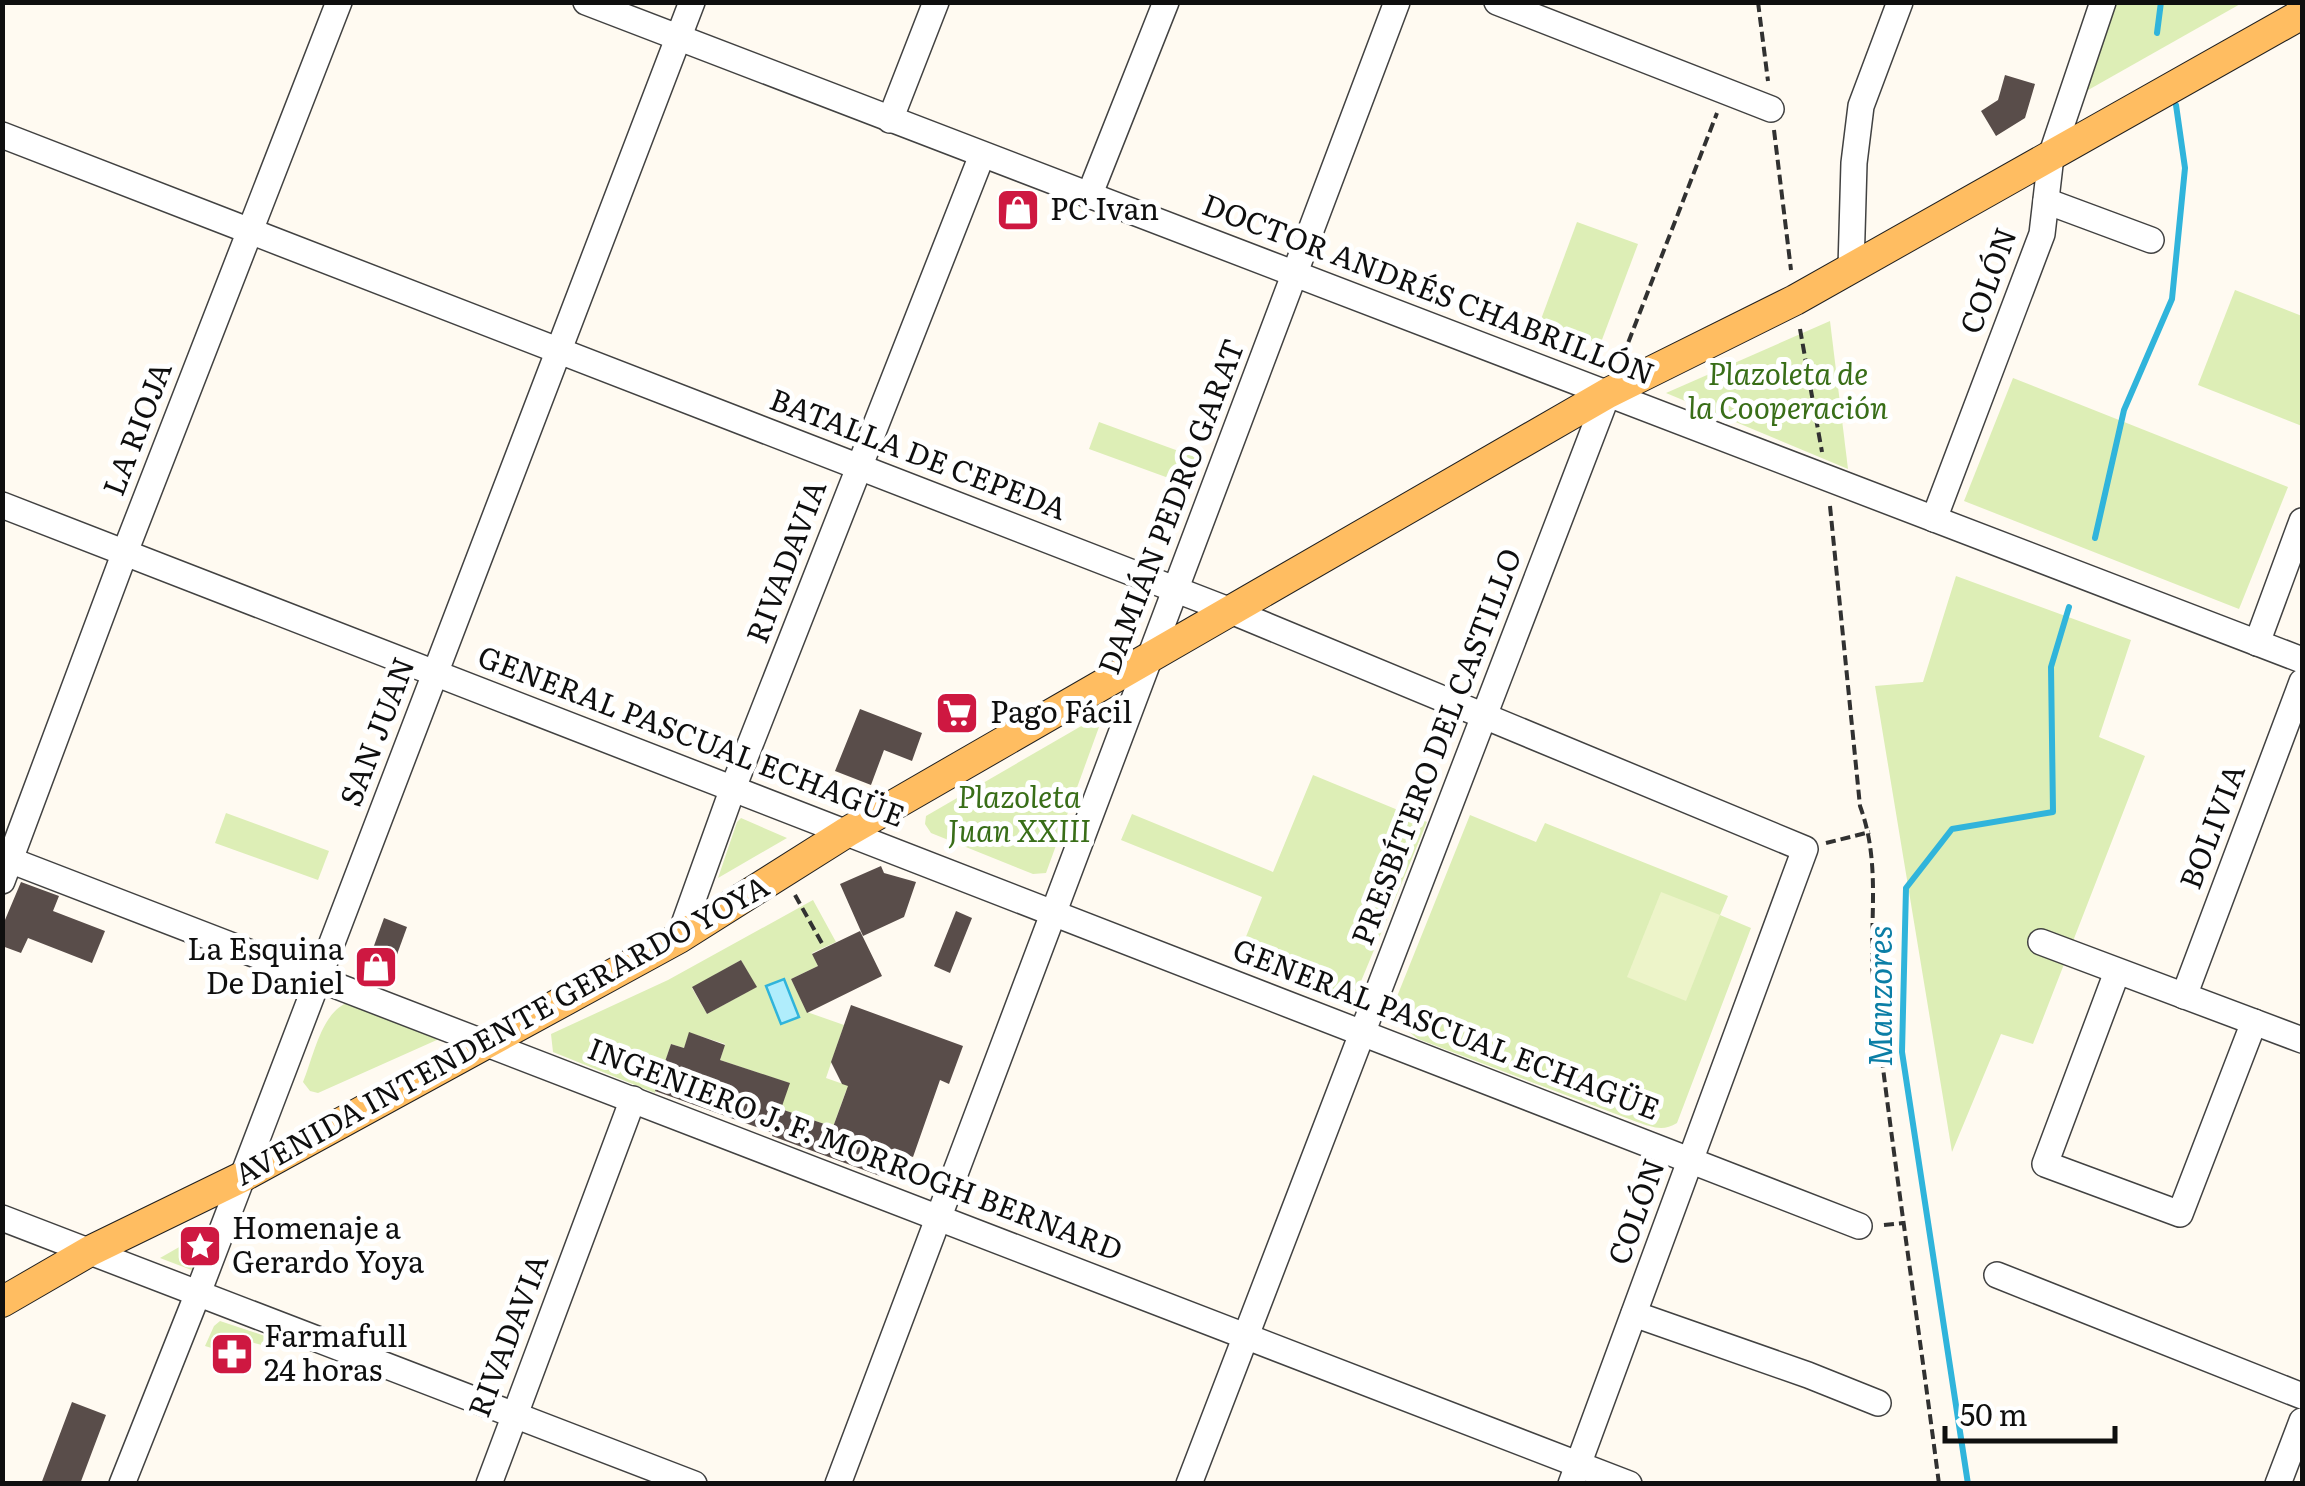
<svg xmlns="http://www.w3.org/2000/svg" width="2305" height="1486" viewBox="0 0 2305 1486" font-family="Literata,serif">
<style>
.green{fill:#ddeeb6;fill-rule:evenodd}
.pitch{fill:#edf4c9}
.water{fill:#b0edfc;stroke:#30b4db;stroke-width:2.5}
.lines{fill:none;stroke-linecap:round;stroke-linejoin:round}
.stream{stroke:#30b4db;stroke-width:6}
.building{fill:#594d4a}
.minor-casing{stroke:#424242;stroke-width:28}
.major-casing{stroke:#202020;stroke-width:32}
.path{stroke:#313131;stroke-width:4;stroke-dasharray:10 5;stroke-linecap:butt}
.minor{stroke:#fff;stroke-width:25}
.major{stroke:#ffbd61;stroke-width:30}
.labels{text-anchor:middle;stroke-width:10;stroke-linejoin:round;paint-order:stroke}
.poi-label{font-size:30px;fill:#0f0f0f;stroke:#fff;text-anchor:start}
.street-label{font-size:30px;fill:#0f0f0f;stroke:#fff}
.park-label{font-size:30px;font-style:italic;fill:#396e18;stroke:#fff}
.water-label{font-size:32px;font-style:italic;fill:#0b7ea6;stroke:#fff}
</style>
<rect width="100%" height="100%" fill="#fffaf1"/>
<g class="green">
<path d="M 2108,3 L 2242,3 L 2074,98 Z"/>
<path d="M 1577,222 L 1638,244 L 1600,345 L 1540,322 Z"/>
<path d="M 2235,290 L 2302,316 L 2302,426 L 2198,385 Z"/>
<path d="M 1830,321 L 1848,469 L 1666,393 Z"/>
<path d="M 2013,378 L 2288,487 L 2239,609 L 1964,501 Z"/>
<path d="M 1099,422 L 1195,457 L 1185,484 L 1089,449 Z"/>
<path d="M 1956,576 L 2131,640 L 2099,737 L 2145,756 L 2033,1044 L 2001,1034 L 1952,1152 L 1875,686 L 1923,682 Z"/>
<path d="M 1090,721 L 1096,722 L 1099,727 L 1046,873 L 1033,874 L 931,833 L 925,824 L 926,816 Z"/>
<path d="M 1313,775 L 1427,822 L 1357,991 L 1316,991 L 1237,959 L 1262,897 L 1121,840 L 1132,814 L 1273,872 Z"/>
<path d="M 226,813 L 329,851 L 318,880 L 215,843 Z"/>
<path d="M 1470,815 L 1536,842 L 1545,823 L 1728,896 L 1720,915 L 1751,928 L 1677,1123 C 1663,1132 1652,1127 1637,1122 L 1418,1039 L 1399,1024 L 1396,999 Z"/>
<path d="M 741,818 L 787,838 L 718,878 L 737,822 Z"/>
<path d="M 813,900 L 836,942 L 812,953 L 818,966 L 791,979 L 807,1012 L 844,1025 L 826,1078 L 846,1085 L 910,1069 L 846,1091 L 833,1127 L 781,1109 L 789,1083 L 720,1060 L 725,1044 L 690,1033 L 684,1048 L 671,1044 L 655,1093 L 553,1052 L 551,1034 L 668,980 ZM 741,960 L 756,987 L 707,1014 L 692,988 Z"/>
<path d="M 353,1001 L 439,1039 L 318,1093 L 310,1091 L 303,1082 C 314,1056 322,1007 353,1001 Z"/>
<path d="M 223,1222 L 202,1274 L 160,1258 Z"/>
<path d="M 220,1321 L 265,1336 L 262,1345 L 231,1337 L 222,1342 L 218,1350 L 205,1346 L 214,1326 Z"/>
</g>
<path class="pitch" d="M 1661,892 L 1720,915 L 1686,1001 L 1627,977 Z"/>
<path class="water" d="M 784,979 L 799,1017 L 781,1024 L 766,986 Z"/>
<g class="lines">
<g class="stream">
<path d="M 2157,33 L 2161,2"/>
<path d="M 2095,538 L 2124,410 L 2172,299 L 2185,168 L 2176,105"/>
<path d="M 1968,1484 L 1902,1052 L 1906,888 L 1952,829 L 2053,812 L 2051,667 L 2069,607"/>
</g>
</g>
<g class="building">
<path d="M 2005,75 L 2035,84 L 2025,118 L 1996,136 L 1981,111 L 1998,100 Z"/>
<path d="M 860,709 L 922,733 L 912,761 L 884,750 L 871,785 L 835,771 Z"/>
<path d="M 881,866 L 884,873 L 916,882 L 904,917 L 863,936 L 840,884 Z"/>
<path d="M 21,882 L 59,896 L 53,911 L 105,931 L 92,963 L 28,938 L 21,953 L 2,946 L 2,927 Z"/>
<path d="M 956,911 L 972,918 L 950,973 L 934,966 Z"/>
<path d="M 384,918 L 407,927 L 387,982 L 371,976 L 367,965 Z"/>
<path d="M 860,931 L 882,976 L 807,1013 L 791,979 L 818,966 L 812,954 Z"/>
<path d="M 741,960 L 757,987 L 707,1014 L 692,987 Z"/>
<path d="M 851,1005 L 963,1046 L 949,1084 L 940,1080 L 913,1157 L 890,1149 L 880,1176 L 772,1136 L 773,1133 L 655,1091 L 671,1044 L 684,1048 L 689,1032 L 725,1045 L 720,1060 L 790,1083 L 781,1109 L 833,1127 L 848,1086 L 842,1084 L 831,1062 Z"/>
<path d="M 72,1402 L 106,1415 L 92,1452 L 80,1484 L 41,1484 Z"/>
</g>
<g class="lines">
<g class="minor-casing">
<g id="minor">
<path d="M 586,2 L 2302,660"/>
<path d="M 1497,2 L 1771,109"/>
<path d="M 890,120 L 936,2"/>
<path d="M 2,135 L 1231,611 L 1805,849 L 1571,1484"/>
<path d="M 1089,196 L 1166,2"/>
<path d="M 2046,201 L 2151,240"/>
<path d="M 1851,268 L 1854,163 L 1861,106 L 1900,2"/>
<path d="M 2,505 L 1859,1226"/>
<path d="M 1934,519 L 2042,234 L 2051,156 L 2103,2"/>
<path d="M 2257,643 L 2302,521"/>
<path d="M 2,857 L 1629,1484"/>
<path d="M 2,881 L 125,552 L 339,2"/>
<path d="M 679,938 L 733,788 L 982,155"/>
<path d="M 2041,942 L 2302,1040"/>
<path d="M 2117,972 L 2045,1164 L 2180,1214 L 2254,1022"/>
<path d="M 2184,996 L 2302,682"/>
<path d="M 2,1218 L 694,1484"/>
<path d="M 1997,1275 L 2302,1396"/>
<path d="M 1634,1314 L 1808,1375 L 1878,1403"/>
<path d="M 122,1484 L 198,1293 L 692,2"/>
<path d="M 489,1484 L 633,1099"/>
<path d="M 838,1484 L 1397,2"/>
<path d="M 1189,1484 L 1608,393"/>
<path d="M 2278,1484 L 2302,1421"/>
</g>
</g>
<g class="major-casing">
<path id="major" d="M 2,1302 L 90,1251 L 242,1177 L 679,938 L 847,832 L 1608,393 L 1795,300 L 2302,14"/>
</g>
<g class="path">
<path d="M 1758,2 L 1768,81"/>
<path d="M 1774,130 L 1791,270"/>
<path d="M 1800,329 L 1822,452"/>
<path d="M 1623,356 L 1717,113"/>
<path d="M 1830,506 L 1860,806 C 1883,868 1867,930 1874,994 C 1893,1157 1918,1320 1939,1484"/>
<path d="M 1826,843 L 1870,832"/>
<path d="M 795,895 L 824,947"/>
<path d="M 1884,1225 L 1904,1223"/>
</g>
<use href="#minor" class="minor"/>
<use href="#major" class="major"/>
</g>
<defs>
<g id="shop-square" transform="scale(2.25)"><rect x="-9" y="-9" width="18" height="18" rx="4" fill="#ce1841" stroke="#fff"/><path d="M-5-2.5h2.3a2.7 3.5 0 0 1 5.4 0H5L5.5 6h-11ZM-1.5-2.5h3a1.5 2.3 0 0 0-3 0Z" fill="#fff"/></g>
<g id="supermarket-square" transform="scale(2.25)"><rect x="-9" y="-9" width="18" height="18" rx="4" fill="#ce1841" stroke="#fff"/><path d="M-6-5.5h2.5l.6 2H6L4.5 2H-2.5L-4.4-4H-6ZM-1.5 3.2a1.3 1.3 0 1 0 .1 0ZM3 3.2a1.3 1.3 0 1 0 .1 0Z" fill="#fff"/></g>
<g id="sight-square" transform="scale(2.25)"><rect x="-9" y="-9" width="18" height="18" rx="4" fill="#ce1841" stroke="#fff"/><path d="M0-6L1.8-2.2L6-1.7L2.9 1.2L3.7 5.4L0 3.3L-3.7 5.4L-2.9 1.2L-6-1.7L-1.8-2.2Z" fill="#fff"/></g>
<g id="pharmacy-square" transform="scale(2.25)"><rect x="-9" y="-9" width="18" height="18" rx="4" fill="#ce1841" stroke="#fff"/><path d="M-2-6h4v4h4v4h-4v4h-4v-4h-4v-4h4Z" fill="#fff"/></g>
</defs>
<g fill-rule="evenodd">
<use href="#shop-square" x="1018" y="210"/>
<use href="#supermarket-square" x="957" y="713"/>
<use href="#shop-square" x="376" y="967"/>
<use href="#sight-square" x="200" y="1246"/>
<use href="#pharmacy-square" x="232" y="1354"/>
</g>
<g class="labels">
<g class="poi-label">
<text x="1050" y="220">PC Ivan</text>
<text x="990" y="723">Pago Fácil</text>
<text x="344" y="960" text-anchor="end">La Esquina<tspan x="344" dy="34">De Daniel</tspan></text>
<text x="232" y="1239">Homenaje a<tspan x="232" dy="34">Gerardo Yoya</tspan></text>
<text x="264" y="1347">Farmafull<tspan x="264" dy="34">24 horas</tspan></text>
</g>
<g class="street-label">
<text transform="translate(1989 281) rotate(-70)" y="10">COLÓN</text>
<text transform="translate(1428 290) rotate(21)" y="10">DOCTOR ANDRÉS CHABRILLÓN</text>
<text transform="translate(138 429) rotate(-69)" y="10">LA RIOJA</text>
<text transform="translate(918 455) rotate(21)" y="10">BATALLA DE CEPEDA</text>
<text transform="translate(1172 507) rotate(-69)" y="10">DAMIÁN PEDRO GARAT</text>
<text transform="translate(787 562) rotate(-69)" y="10">RIVADAVIA</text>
<text transform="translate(378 732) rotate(-69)" y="10">SAN JUAN</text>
<text transform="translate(691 737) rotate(21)" y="10">GENERAL PASCUAL ECHAGÜE</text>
<text transform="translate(1437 747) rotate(-69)" y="10">PRESBÍTERO DEL CASTILLO</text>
<text transform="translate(2213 827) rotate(-69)" y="10">BOLIVIA</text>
<text transform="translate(1446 1030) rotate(21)" y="10">GENERAL PASCUAL ECHAGÜE</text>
<text transform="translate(502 1031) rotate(-29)" y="10">AVENIDA INTENDENTE GERARDO YOYA</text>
<text transform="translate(855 1150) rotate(21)" y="10">INGENIERO J. F. MORROGH BERNARD</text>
<text transform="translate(1637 1212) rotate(-70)" y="10">COLÓN</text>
<text transform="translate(509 1336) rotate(-69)" y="10">RIVADAVIA</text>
</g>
<g class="park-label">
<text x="1788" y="385">Plazoleta de<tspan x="1788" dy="34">la Cooperación</tspan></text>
<text x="1019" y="808">Plazoleta<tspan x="1019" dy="34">Juan XXIII</tspan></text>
</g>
<g class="water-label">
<text transform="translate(1881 996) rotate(-90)" y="11">Manzores</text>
</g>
</g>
<rect width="2305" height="1486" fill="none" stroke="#0f0f0f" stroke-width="10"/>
<path d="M1945 1426v15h170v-15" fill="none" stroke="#0f0f0f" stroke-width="5"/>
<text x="1960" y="1426" font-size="30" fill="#0f0f0f" stroke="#ffffff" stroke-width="8" paint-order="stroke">50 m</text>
</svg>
